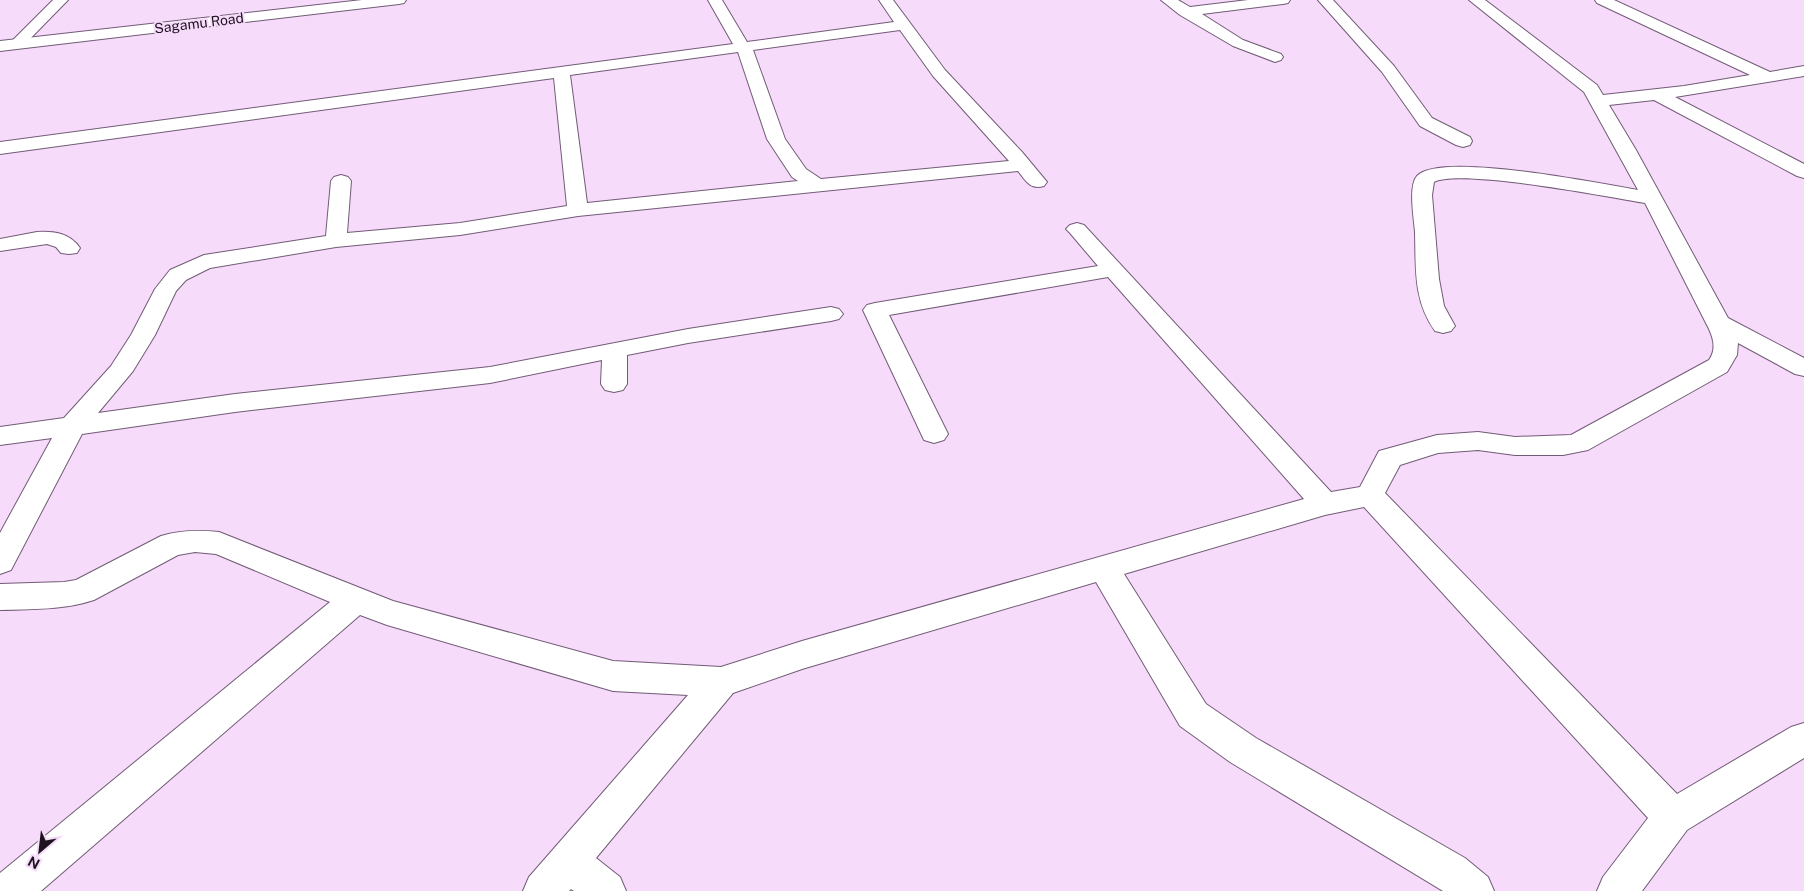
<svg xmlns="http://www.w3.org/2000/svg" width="1804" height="891" viewBox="0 0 1804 891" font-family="'Public Sans',sans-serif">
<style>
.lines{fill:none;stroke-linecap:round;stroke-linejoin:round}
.minor-casing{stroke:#725b76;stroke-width:2}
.highway-casing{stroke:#725b76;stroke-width:2}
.minor{fill:#fff;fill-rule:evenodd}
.highway{fill:#fff;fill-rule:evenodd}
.labels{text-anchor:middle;stroke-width:4;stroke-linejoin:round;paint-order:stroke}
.far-street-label{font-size:14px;fill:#1d141f;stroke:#f6dbfa}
</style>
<rect width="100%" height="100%" fill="#f6dbfa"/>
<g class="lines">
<g class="minor-casing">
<g id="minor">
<path d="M 53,0 L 68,0 L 22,47 L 12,47 L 9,44 Z"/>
<path d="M 708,0 L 722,0 L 747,42 L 894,22 L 879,0 L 893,0 L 945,70 L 1022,152 L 1047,182 L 1044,186 C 1030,190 1026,181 1018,171 L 578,216 L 460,235 L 336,247 L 210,268 L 186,280 L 176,291 L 155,335 L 133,371 L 98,413 L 235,394 L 490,367 L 688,329 L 831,307 L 839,309 L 843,314 L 839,319 L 831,321 L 688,343 L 627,355 L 627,384 L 623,390 L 614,392 L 605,390 L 601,384 L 602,360 L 490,383 L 235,412 L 82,434 L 11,570 L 0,574 L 0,533 L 52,438 L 0,445 L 0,427 L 64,418 L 111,366 L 131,335 L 155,289 L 170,270 L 204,255 L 326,236 L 331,181 L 334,177 L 341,175 L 348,177 L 351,181 L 347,233 L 460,223 L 567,206 L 554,78 L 0,154 L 0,142 L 733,44 ZM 900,30 L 933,76 L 1009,161 L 821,179 L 806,169 L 785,139 L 753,50 ZM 738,52 L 767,139 L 792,177 L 798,181 L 587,203 L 570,75 Z"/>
<path d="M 1161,0 L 1178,0 L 1190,7 L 1248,0 L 1290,0 L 1288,3 L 1283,4 L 1202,14 L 1243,40 L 1281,54 L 1283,57 L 1281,60 L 1275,62 L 1233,46 L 1180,15 Z"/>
<path d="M 1318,0 L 1333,0 L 1394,66 L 1432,118 L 1470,137 L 1472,141 L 1470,145 L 1463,147 L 1456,145 L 1420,126 L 1382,72 Z"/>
<path d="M 1469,0 L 1485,0 L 1597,85 L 1603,95 L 1684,86 L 1750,75 L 1597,3 L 1595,0 L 1614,0 L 1770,72 L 1804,66 L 1804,76 L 1675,97 L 1804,164 L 1804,178 L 1797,176 L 1654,100 L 1609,105 L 1636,150 L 1728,318 L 1804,358 L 1804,376 L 1795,374 L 1738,343 L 1737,355 L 1727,372 L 1588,450 L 1563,455 L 1515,455 L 1478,450 L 1438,453 L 1400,465 L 1385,493 L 1677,794 L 1791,727 L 1804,723 L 1804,758 L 1687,830 L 1642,891 L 1597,891 L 1603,877 L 1648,818 L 1364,507 L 1325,515 L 1124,574 L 1206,704 L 1256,738 L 1465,858 L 1488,877 L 1494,891 L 1443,891 L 1230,762 L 1180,726 L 1096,582 L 802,669 L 733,693 L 596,858 L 620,877 L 626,891 L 574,891 L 571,889 L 569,891 L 523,891 L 529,877 L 688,695 L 613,691 L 387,625 L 360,615 L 41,891 L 0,891 L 0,873 L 330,602 L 216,554 L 195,552 L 178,555 L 94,600 C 64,610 32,609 0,610 L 0,584 L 64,582 L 76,580 L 161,536 C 181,530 199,530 219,532 L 393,601 L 613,661 L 721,667 L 802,641 L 1304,499 L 1108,277 L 889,315 L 948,434 L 944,440 L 934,443 L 924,440 L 863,310 L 867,305 L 875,303 L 1098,266 L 1070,233 L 1066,229 L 1070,225 L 1077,223 L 1084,225 L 1331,492 L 1360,487 L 1379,451 L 1437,435 L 1478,432 L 1515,437 L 1571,435 L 1709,360 C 1716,350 1714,340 1709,329 L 1645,203 C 1609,197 1459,168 1434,182 L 1432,195 L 1439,279 L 1444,306 L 1455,326 L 1451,331 L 1443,333 L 1435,331 C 1413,300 1416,268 1415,232 C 1414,219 1408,186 1417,176 C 1440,151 1601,184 1638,190 L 1584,92 Z"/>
<path d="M 37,232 C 54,231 70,233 80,248 L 77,253 L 69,254 L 61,253 L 56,247 L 47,244 L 0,251 L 0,239 Z"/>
</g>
</g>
<g class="highway-casing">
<path id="highway" d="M 362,0 L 406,0 L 404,3 L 399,4 L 0,51 L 0,41 Z"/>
</g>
<use href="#minor" class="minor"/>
<use href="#highway" class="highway"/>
</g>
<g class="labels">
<g class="far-street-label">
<text transform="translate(199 23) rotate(-7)" y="5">Sagamu Road</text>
</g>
</g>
<g transform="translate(40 851) rotate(208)" stroke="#f6dbfa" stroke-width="4" paint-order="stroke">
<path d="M0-4L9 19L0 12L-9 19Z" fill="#1d141f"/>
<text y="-8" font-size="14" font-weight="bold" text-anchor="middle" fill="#1d141f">N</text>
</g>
</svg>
